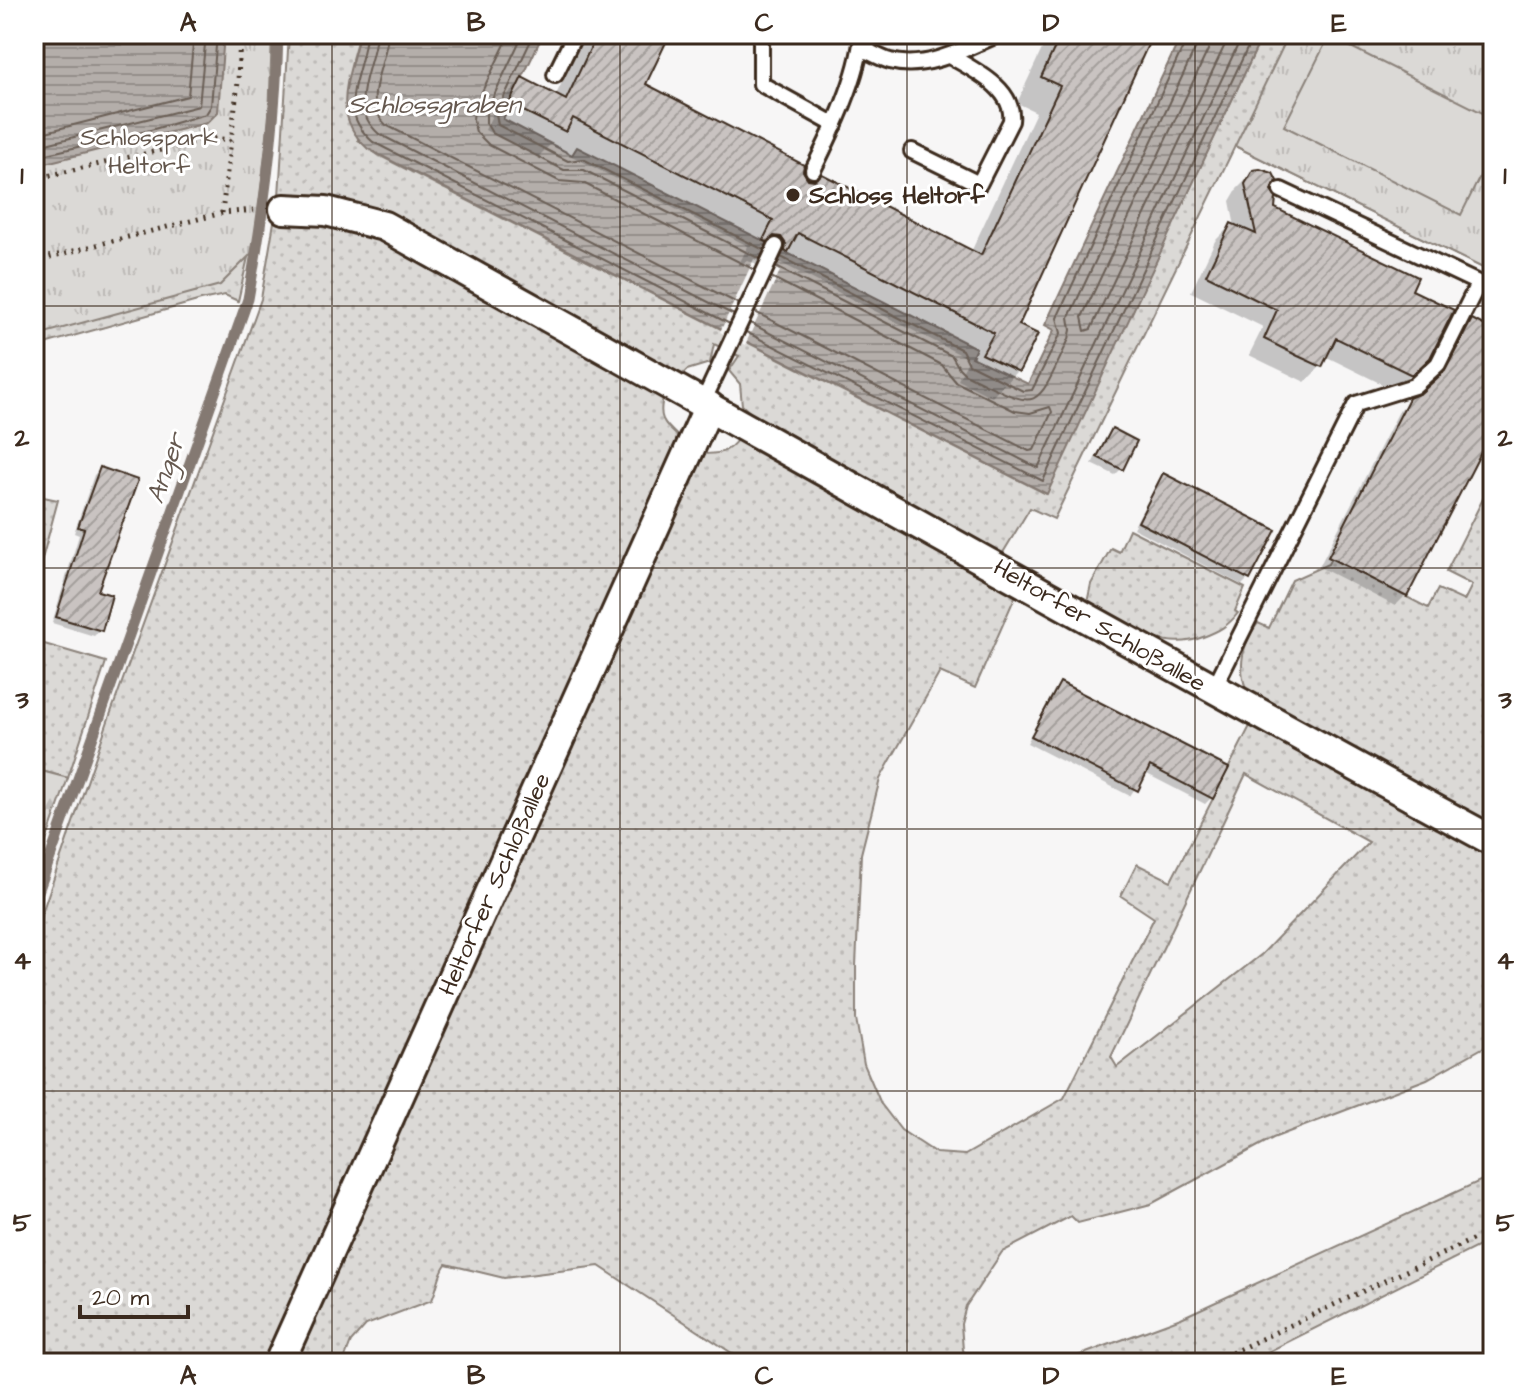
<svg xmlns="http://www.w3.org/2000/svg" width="1527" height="1397" viewBox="0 0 1527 1397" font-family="'Architects Daughter',sans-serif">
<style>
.grass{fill:url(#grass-dots);stroke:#8b827a;stroke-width:2;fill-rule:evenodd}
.forest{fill:url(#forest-firs);stroke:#8b827a;stroke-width:2}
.park{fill:url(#park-tufts);stroke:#8b827a;stroke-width:2}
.pitch{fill:#dbd9d6;stroke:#8b827a;stroke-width:2}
.water{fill:url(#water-rules);stroke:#847972;stroke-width:2}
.pier{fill:#f7f6f6}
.shadow{fill:#0003}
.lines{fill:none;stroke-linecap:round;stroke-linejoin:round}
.shore{stroke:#6b5f56;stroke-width:2}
.stream{stroke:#847972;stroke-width:11}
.building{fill:url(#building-hatch);stroke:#3b2a1e;stroke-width:2}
.lane-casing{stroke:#3b2a1e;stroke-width:20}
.street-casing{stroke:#3b2a1e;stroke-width:34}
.path{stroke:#3b2a1e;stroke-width:5;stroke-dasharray:2 6;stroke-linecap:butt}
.lane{stroke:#fff;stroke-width:14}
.street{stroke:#fff;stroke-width:28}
.grid{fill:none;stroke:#3b2a1e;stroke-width:2;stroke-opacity:0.55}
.poi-dot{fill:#3b2a1e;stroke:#fff;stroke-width:3}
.labels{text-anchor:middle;stroke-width:6;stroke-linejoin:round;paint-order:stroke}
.park-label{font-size:24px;fill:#63564c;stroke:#fff}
.poi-label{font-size:24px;font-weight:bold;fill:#3b2a1e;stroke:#fff;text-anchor:start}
.street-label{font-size:24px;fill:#3b2a1e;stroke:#fff}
.water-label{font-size:26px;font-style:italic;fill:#65584f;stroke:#fff}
.neatline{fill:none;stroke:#3b2a1e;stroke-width:3}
.grid-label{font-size:26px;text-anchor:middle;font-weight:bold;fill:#3b2a1e}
</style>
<defs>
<pattern id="grass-dots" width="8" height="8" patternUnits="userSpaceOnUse" patternTransform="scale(2)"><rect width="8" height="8" fill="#dbd9d6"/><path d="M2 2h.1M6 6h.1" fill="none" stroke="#bdbab7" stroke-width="1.8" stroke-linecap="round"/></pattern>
<pattern id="forest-firs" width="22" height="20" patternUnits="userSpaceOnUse" patternTransform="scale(2)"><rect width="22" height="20" fill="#dbd9d6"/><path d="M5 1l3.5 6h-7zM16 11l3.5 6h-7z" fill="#bdbab7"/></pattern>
<pattern id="park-tufts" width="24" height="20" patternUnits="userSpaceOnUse" patternTransform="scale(2)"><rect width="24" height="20" fill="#dbd9d6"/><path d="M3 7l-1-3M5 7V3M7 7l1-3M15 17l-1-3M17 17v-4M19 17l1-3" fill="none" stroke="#bdbab7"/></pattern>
<pattern id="water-rules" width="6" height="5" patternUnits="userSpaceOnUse" patternTransform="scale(2)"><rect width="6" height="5" fill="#b4aeaa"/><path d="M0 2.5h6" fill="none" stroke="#948e8a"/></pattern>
<pattern id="building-hatch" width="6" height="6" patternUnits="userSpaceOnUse" patternTransform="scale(2)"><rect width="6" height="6" fill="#c9c3c1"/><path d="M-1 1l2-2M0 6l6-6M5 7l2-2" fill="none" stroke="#a49f9c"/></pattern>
</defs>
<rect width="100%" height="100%" fill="#f7f6f6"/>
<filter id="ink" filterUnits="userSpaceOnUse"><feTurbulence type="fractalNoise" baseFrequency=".0125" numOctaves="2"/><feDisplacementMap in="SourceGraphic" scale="16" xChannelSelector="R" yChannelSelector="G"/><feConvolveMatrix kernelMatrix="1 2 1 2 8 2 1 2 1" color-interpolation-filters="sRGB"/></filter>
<g filter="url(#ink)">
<g class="grass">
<path d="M 289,34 L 359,34 L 352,59 L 358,140 L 378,155 L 1046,494 L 1263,34 L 1493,34 L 1493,273 L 1235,146 L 1054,519 L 1030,508 L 1001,556 L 758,420 L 742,405 L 740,384 L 729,371 L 739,356 L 714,344 L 710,363 L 687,370 L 680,377 L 286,196 L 279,196 Z"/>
<path d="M 256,222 L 238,301 L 225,295 L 201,300 L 34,347 L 34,267 Z"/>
<path d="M 274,222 L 358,224 L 664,394 C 657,419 663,423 682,440 L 271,1363 L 34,1363 L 34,936 L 109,718 L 261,299 Z"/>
<path d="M 739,437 L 1018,590 L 975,688 L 940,672 L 880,779 L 861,854 L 856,966 L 856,1019 L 864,1064 L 881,1104 L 901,1130 L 936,1153 L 965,1155 L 1064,1098 L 1154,918 L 1121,896 L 1137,864 L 1171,881 L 1253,720 L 1493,851 L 1493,1042 L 1427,1079 L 1273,1138 L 1151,1204 L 1078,1223 L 1071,1216 L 1002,1252 L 966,1306 L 961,1324 L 963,1350 L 969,1363 L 747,1363 L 599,1266 L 504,1278 L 446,1264 C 438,1275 438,1287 432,1300 L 366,1325 L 351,1342 L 343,1363 L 288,1363 L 699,454 C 718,454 728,454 739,437 ZM 1246,774 L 1369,842 L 1262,954 L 1117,1067 L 1111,1057 Z"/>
<path d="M 1493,479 L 1493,825 L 1246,689 C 1237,664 1243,643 1258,623 L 1269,628 L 1292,580 L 1328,564 L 1331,558 L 1428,608 L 1438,589 L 1464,601 L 1472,585 L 1446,572 Z"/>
<path d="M 34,495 L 58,500 L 34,589 Z"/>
<path d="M 1129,529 L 1245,588 L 1235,611 L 1238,613 C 1228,626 1219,631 1203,637 C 1161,654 1123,622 1087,603 L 1091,584 L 1111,548 L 1119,552 Z"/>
<path d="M 34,641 L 106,662 L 68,778 L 34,769 Z"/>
<path d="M 1493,1175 L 1493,1239 L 1246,1363 L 1059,1363 L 1181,1318 Z"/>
</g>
<path class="forest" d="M 34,769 L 68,778 L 34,876 Z"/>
<g class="park">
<path d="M 34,34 L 272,34 L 269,120 L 254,251 L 220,285 L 34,336 Z"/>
<path d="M 1289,34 L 1493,34 L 1493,273 L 1235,146 Z"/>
</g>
<path class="pitch" d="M 1329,36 L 1493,118 L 1493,150 L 1461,215 L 1284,126 Z"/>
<g class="water">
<path d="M 34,34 L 224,34 L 218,112 L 207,123 L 34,166 Z"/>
<path d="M 359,34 L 543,34 L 503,119 L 572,155 L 577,147 L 976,348 L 972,357 L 1028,384 L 1054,330 L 1045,325 L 1182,34 L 1263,34 L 1047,494 L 368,149 C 329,113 350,78 359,34 Z"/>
</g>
<path class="pier" d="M 754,259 L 780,271 L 745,345 L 720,332 Z"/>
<g class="shadow">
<path d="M 585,34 L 667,34 L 643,85 L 801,172 L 807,180 L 971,252 L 1036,112 L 1017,103 L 1049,34 L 1151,34 L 1016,326 L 1017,371 L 992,397 L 958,380 L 969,359 L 777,261 L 761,277 L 761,271 L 755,263 L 747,261 L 738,266 L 748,246 L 550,145 L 538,157 L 485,130 L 497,105 L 523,79 L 555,97 Z"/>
<path d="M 1254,172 L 1269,190 L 1273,210 L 1409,290 L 1411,374 L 1394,390 L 1325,356 L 1321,366 L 1305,382 L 1249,355 L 1263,327 L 1191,292 L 1215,241 L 1231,225 L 1235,227 L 1230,201 L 1237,189 Z"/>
<path d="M 1472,322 L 1493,332 L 1493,425 L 1405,596 L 1395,606 L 1319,567 L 1399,411 L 1410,400 L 1422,395 L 1436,382 L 1462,332 Z"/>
<path d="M 1112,431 L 1121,469 L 1115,475 L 1092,464 L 1106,437 Z"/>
<path d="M 100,469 L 95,593 L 100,630 L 94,636 L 52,623 L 79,535 L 74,533 L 94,475 Z"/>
<path d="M 1164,475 L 1273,531 L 1248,579 L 1242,585 L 1133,528 L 1158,481 Z"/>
<path d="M 1060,684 L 1226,769 L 1211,798 L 1205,804 L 1145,773 L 1130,796 L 1027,743 L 1054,690 Z"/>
</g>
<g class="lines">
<g class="shore">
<path d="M 366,34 C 364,75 333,107 373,142 L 730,324"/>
<path d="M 376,34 C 374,70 345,104 379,134 L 734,315"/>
<path d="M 388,34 C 387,63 360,101 386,125 L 739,304"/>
<path d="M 510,34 L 474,108 L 473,120 L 476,132 L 489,145 L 559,181 L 583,183 L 755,270"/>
<path d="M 523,34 L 486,112 L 486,123 L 492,133 L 564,170 L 584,170 L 760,259"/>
<path d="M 534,34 L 496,114 L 498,125 L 568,161 L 583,159 L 764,250"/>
<path d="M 1211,34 L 1208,50 L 1082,317 L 1085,331 L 1091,329 L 1230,34"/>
<path d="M 34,135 L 188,96 L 194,34"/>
<path d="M 34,147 L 199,106 L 206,34"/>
<path d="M 34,157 L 147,131 L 206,114 L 211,106 L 217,34"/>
<path d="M 781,257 L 962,350 L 969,364 L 1023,391 L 1032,390 L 1061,333 L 1057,318 L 1189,34"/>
<path d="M 776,267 L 952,356 L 959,368 L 965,374 C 1041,410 1033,416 1069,339 L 1071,330 L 1069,317 L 1197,45 L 1199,34"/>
<path d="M 755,312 L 1029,451 L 1034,450 L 1052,412 L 1050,407 L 1030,413 L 1015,411 L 956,382 L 942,365 L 771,277"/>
<path d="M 750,323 L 1038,468 L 1243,34"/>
<path d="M 746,332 L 1043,481 L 1254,34"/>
</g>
<path class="stream" d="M 34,903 L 248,299 C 264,211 276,124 278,34"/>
</g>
<g class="building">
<path d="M 597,34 L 670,34 L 646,84 L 804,165 L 803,171 L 808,179 L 814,180 L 822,174 L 981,255 L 1060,86 L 1041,77 L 1061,34 L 1153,34 L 1019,325 L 1038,334 L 1019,372 L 982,354 L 994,333 L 798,233 L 788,252 L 785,251 L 786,244 L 781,237 L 774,236 L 767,242 L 763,240 L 773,220 L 573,118 L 566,132 L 509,104 L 522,77 L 566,100 Z"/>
<path d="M 1260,169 L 1273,173 L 1277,181 L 1271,190 L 1276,198 L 1275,208 L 1418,277 L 1412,290 L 1454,310 L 1430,358 L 1412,375 L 1336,338 L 1322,367 L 1298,356 L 1264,339 L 1277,310 L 1206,275 L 1231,223 L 1256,234 L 1245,184 L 1253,170 Z"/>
<path d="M 1472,319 L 1493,330 L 1493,429 L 1407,597 L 1328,557 L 1409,398 L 1421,393 L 1445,371 Z"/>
<path d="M 1112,428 L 1137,441 L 1123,470 L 1097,457 Z"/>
<path d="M 100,467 L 138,480 L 98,591 L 112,595 L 102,631 L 56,617 L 84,529 L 78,527 Z"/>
<path d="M 1163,473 L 1276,530 L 1250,580 L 1138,522 Z"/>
<path d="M 1060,682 L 1229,768 L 1213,799 L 1150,766 L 1138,791 L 1031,736 Z"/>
</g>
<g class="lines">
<g class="lane-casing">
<g id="lane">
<path d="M 761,34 L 761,84 L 835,125"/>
<path d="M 861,48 C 870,52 880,58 890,61 C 927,71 966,48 999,34"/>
<path d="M 861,48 L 879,34"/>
<path d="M 555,75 L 575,34"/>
<path d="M 912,151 L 979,184 L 1011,121 C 1015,89 974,70 950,56"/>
<path d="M 813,170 C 832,132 859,76 862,34"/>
<path d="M 1281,190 L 1493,290"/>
<path d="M 703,402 L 776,246"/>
<path d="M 1213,690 L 1356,404 L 1414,386 L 1438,364 L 1478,284"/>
</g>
</g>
<g class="street-casing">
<g id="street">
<path d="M 284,209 L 326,211 L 384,226 C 754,431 1121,640 1493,841"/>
<path d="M 279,1363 L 709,406"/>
</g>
</g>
<g class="path">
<path d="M 34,179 L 214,138 L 230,140"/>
<path d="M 222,213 L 238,82 L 240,34"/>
<path d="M 34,261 L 222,213 L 255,210"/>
<path d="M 1210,1363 L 1493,1230"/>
</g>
<use href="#lane" class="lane"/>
<use href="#street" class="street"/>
</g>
</g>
<path class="grid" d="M 332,34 L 332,1363M 620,34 L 620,1363M 907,34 L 907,1363M 1195,34 L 1195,1363M 34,306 L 1493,306M 34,568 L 1493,568M 34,829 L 1493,829M 34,1091 L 1493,1091"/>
<circle class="poi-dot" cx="793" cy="195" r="8"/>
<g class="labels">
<g class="park-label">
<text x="149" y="145">Schlosspark<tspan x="149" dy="28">Heltorf</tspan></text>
</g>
<g class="poi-label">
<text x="809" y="203">Schloss Heltorf</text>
</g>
<g class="street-label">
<text transform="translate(1100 625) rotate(30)" y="8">Heltorfer Schloßallee</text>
<text transform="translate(494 884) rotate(-66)" y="8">Heltorfer Schloßallee</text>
</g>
<g class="water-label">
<text x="434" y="113">Schlossgraben</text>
<text transform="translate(165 468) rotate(-71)" y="9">Anger</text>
</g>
</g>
<rect width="1527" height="1397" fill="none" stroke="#fff" stroke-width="88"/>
<path d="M80 1305v12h108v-12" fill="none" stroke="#3b2a1e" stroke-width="4"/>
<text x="92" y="1305" font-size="24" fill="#3b2a1e" stroke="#ffffff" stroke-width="6" paint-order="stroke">20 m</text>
<rect x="44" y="44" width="1439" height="1309" class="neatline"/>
<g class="grid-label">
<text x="188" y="31">A</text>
<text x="476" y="31">B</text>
<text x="764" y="31">C</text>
<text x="1051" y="31">D</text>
<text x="1339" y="31">E</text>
<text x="22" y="184">1</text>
<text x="1505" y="184">1</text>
<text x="22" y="446">2</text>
<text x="1505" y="446">2</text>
<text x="22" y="708">3</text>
<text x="1505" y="708">3</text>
<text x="22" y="969">4</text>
<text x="1505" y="969">4</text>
<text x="22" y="1231">5</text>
<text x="1505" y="1231">5</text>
<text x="188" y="1384">A</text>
<text x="476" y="1384">B</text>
<text x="764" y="1384">C</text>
<text x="1051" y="1384">D</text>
<text x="1339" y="1384">E</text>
</g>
</svg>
